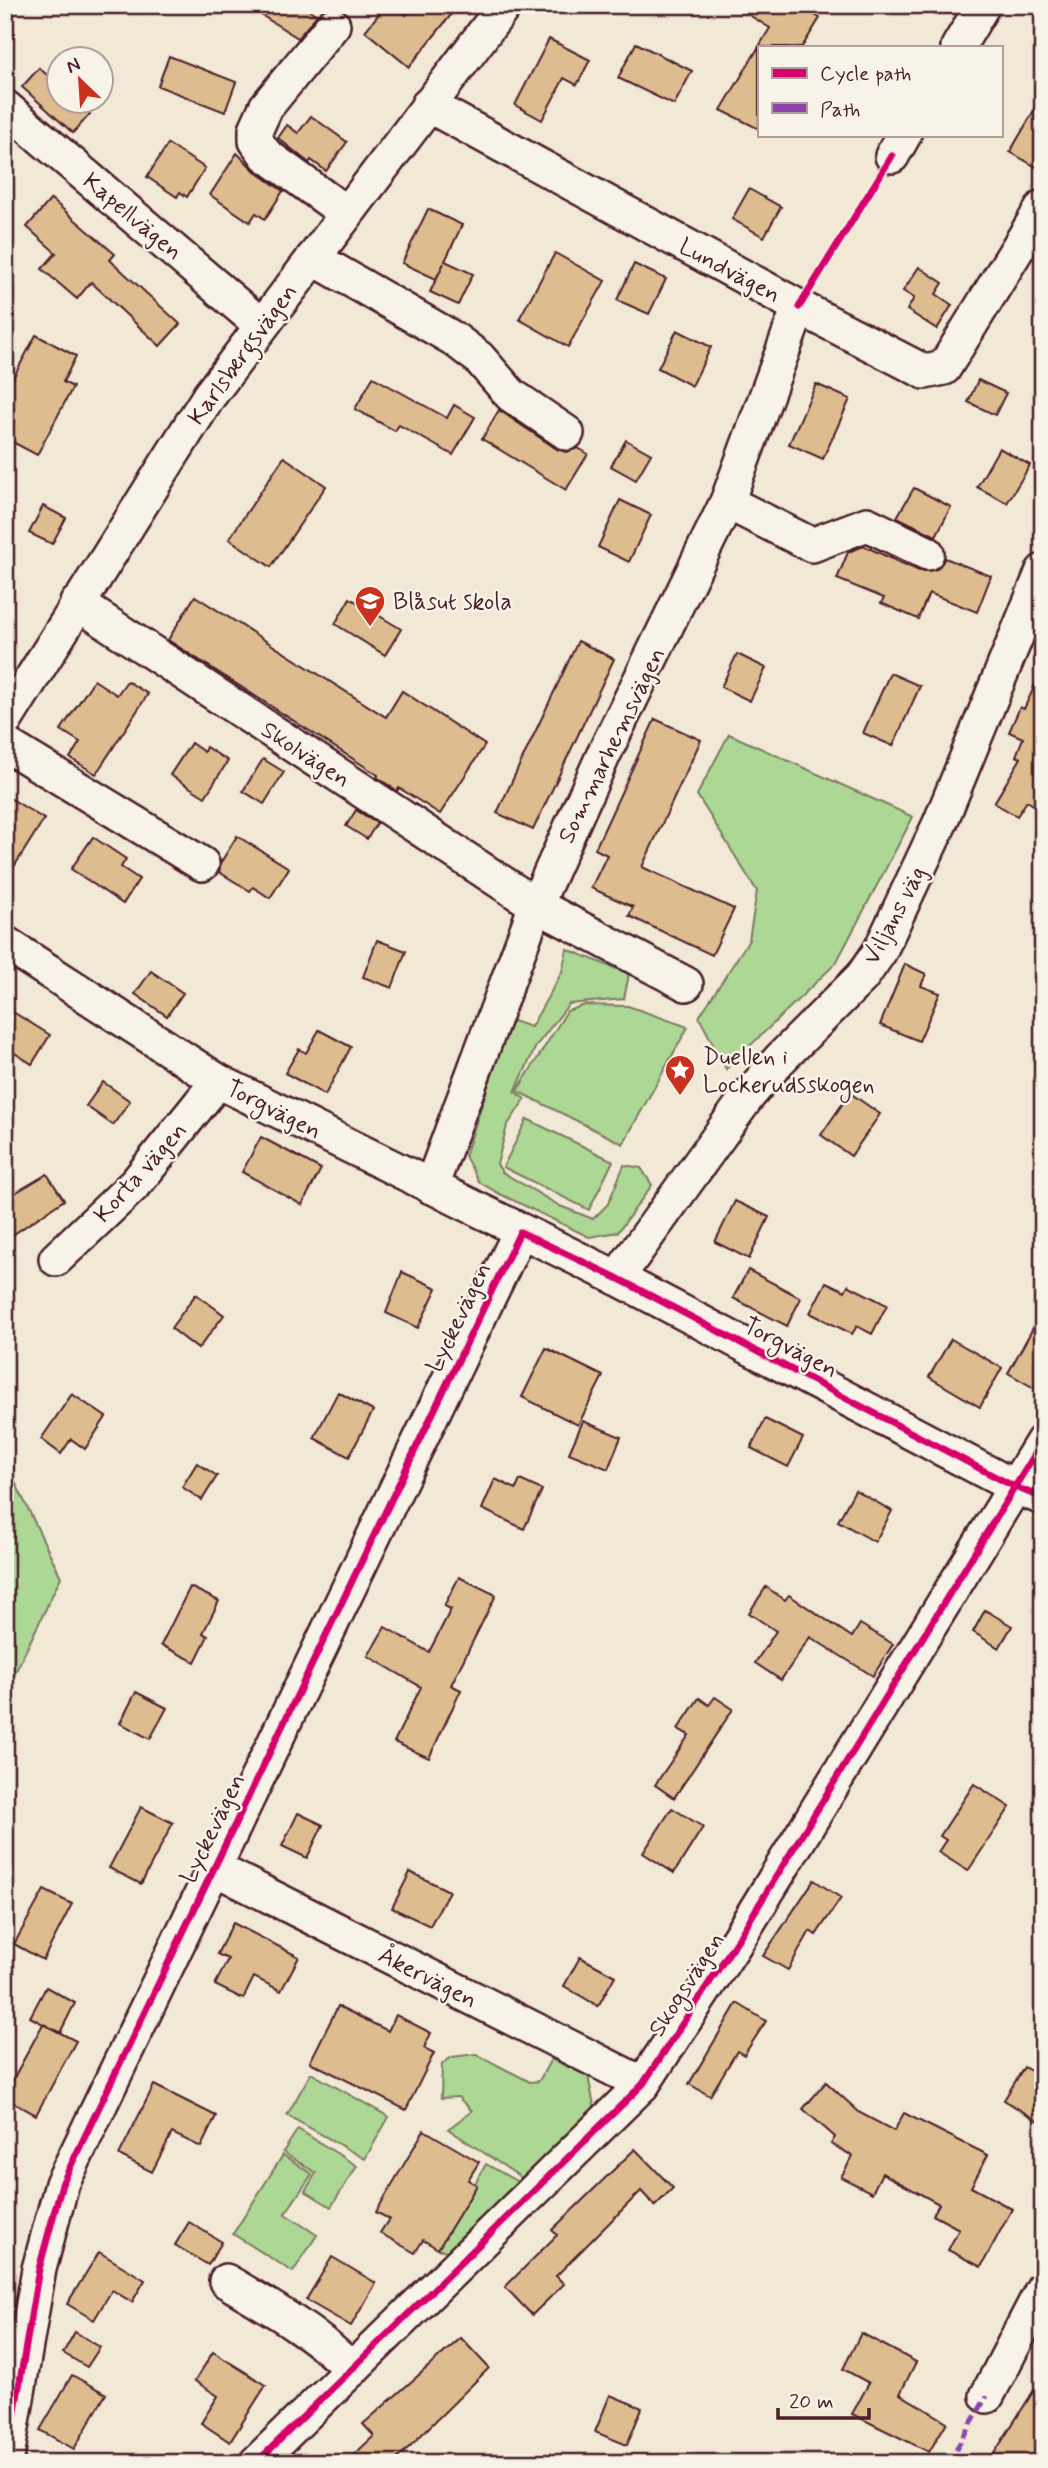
<svg xmlns="http://www.w3.org/2000/svg" width="1048" height="2468" viewBox="0 0 1048 2468" font-family="Mynerve,sans-serif">
<style>
.green{fill:#acd795;stroke:#7b7b60;stroke-width:2}
.building{fill:#ddbd90;stroke:#4a1f2b;stroke-width:2}
.lines{fill:none;stroke-linecap:round;stroke-linejoin:round}
.minor-casing{stroke:#4a1f2b;stroke-width:38}
.minor{stroke:#f7f3e8;stroke-width:33}
.quiet{stroke:#8e44ad;stroke-width:5;stroke-dasharray:10 5;stroke-linecap:butt}
.cycleway-casing{stroke:#f7f3e8;stroke-width:11}
.cycleway{stroke:#d6006c;stroke-width:7}
.labels{text-anchor:middle;stroke-width:5;stroke-linejoin:round;paint-order:stroke}
.street-label{font-size:24px;fill:#4a1f2b;stroke:#f7f3e8}
.poi-label{font-size:24px;fill:#4a1f2b;stroke:#f7f3e8;text-anchor:start}
</style>
<rect width="100%" height="100%" fill="#f2e8d6"/>
<filter id="ink" filterUnits="userSpaceOnUse"><feTurbulence type="fractalNoise" baseFrequency=".0143" numOctaves="2"/><feDisplacementMap in="SourceGraphic" scale="14" xChannelSelector="R" yChannelSelector="G"/><feConvolveMatrix kernelMatrix="1 2 1 2 8 2 1 2 1" color-interpolation-filters="sRGB"/></filter>
<g filter="url(#ink)">
<g class="green">
<path d="M 729,734 L 913,817 L 836,963 L 726,1069 L 699,1017 L 749,940 L 757,891 L 697,795 Z"/>
<path d="M 567,949 L 629,974 L 624,999 L 569,1004 L 536,1046 L 515,1092 L 525,1099 L 507,1126 L 497,1164 L 502,1172 L 560,1206 L 593,1219 L 608,1204 L 624,1165 L 641,1168 L 652,1185 L 618,1232 L 589,1237 L 500,1194 L 479,1182 L 465,1156 L 510,1020 L 531,1027 L 562,972 Z"/>
<path d="M 585,1005 L 628,1006 L 688,1027 L 623,1144 L 517,1091 L 567,1011 Z"/>
<path d="M 527,1119 L 613,1161 L 589,1210 L 503,1167 Z"/>
<path d="M 5,1461 L 61,1577 L 5,1694 Z"/>
<path d="M 476,2054 L 530,2082 L 539,2081 L 551,2059 L 588,2076 L 595,2110 L 522,2178 L 448,2129 L 472,2111 L 458,2097 L 441,2098 L 442,2064 L 452,2057 Z"/>
<path d="M 311,2073 L 389,2117 L 365,2159 L 287,2115 Z"/>
<path d="M 298,2129 L 357,2166 L 331,2207 L 305,2191 L 316,2173 L 283,2152 Z"/>
<path d="M 283,2155 L 312,2174 L 285,2214 L 317,2235 L 293,2272 L 233,2234 Z"/>
<path d="M 486,2164 L 518,2182 L 447,2251 L 438,2249 Z"/>
</g>
<g class="building">
<path d="M 245,5 L 301,5 L 317,15 L 298,38 Z"/>
<path d="M 386,5 L 394,5 L 406,15 L 414,5 L 459,5 L 409,67 L 365,31 Z"/>
<path d="M 733,5 L 798,5 L 820,18 L 802,47 L 759,47 L 759,129 L 721,110 L 770,28 Z"/>
<path d="M 549,39 L 590,60 L 577,85 L 564,78 L 542,120 L 515,105 Z"/>
<path d="M 636,43 L 692,71 L 674,105 L 618,78 Z"/>
<path d="M 169,56 L 236,82 L 225,112 L 158,86 Z"/>
<path d="M 39,68 L 60,86 L 60,102 L 77,102 L 90,114 L 73,133 L 22,87 Z"/>
<path d="M 1043,95 L 1043,171 L 1010,152 Z"/>
<path d="M 311,116 L 347,142 L 326,171 L 311,160 L 309,163 L 278,138 L 287,125 L 298,133 Z"/>
<path d="M 168,144 L 205,168 L 187,197 L 180,192 L 177,197 L 147,177 Z"/>
<path d="M 237,153 L 255,171 L 283,191 L 265,219 L 256,213 L 250,222 L 210,195 Z"/>
<path d="M 749,189 L 781,207 L 764,237 L 732,219 Z"/>
<path d="M 51,199 L 115,254 L 110,260 L 180,324 L 160,346 L 91,282 L 77,299 L 42,269 L 56,253 L 27,227 Z"/>
<path d="M 428,209 L 462,225 L 445,261 L 473,274 L 458,305 L 430,292 L 444,263 L 436,279 L 402,263 Z"/>
<path d="M 555,253 L 605,281 L 568,347 L 519,319 Z"/>
<path d="M 634,264 L 666,279 L 649,314 L 617,300 Z"/>
<path d="M 919,267 L 943,283 L 936,294 L 952,305 L 937,329 L 907,310 L 914,298 L 903,291 Z"/>
<path d="M 677,330 L 711,347 L 692,386 L 658,368 Z"/>
<path d="M 36,335 L 76,356 L 63,382 L 73,387 L 37,455 L 5,438 L 15,420 L 5,415 L 5,393 Z"/>
<path d="M 373,377 L 447,418 L 454,405 L 475,417 L 453,455 L 399,425 L 395,431 L 355,409 Z"/>
<path d="M 978,380 L 1006,393 L 995,415 L 968,402 Z"/>
<path d="M 816,384 L 850,399 L 823,459 L 789,444 Z"/>
<path d="M 499,410 L 557,449 L 566,452 L 578,448 L 588,454 L 566,490 L 482,439 Z"/>
<path d="M 626,440 L 651,454 L 636,480 L 611,466 Z"/>
<path d="M 999,448 L 1030,465 L 1007,503 L 977,487 Z"/>
<path d="M 284,457 L 326,486 L 271,567 L 229,539 Z"/>
<path d="M 914,488 L 951,507 L 936,536 L 897,517 Z"/>
<path d="M 620,500 L 651,515 L 629,562 L 598,547 Z"/>
<path d="M 43,506 L 66,518 L 52,544 L 29,533 Z"/>
<path d="M 864,546 L 919,571 L 937,569 L 945,558 L 991,576 L 977,612 L 929,593 L 918,619 L 881,603 L 884,598 L 837,579 L 848,552 Z"/>
<path d="M 195,596 L 386,717 L 402,691 L 485,745 L 440,814 L 399,788 L 397,791 L 377,777 L 378,775 L 168,640 Z"/>
<path d="M 350,598 L 401,629 L 385,655 L 335,624 Z"/>
<path d="M 578,641 L 614,659 L 533,830 L 497,813 Z"/>
<path d="M 737,654 L 766,668 L 750,701 L 721,687 Z"/>
<path d="M 1043,668 L 1043,811 L 1027,801 L 1017,816 L 994,803 L 1021,758 L 1016,756 L 1023,738 L 1009,732 L 1020,707 L 1024,709 Z"/>
<path d="M 890,673 L 920,686 L 893,746 L 863,733 Z"/>
<path d="M 94,680 L 117,695 L 127,681 L 148,694 L 96,774 L 70,758 L 80,742 L 61,730 Z"/>
<path d="M 655,719 L 701,740 L 642,867 L 734,909 L 712,955 L 629,916 L 633,907 L 591,888 L 607,855 L 595,849 Z"/>
<path d="M 191,743 L 204,752 L 206,747 L 228,761 L 205,797 L 170,775 Z"/>
<path d="M 263,759 L 284,772 L 264,804 L 243,791 Z"/>
<path d="M 5,795 L 44,819 L 5,881 Z"/>
<path d="M 356,810 L 377,823 L 367,839 L 346,826 Z"/>
<path d="M 237,836 L 289,868 L 270,898 L 253,887 L 250,891 L 219,872 L 221,862 Z"/>
<path d="M 93,837 L 126,859 L 121,867 L 139,879 L 123,904 L 71,869 Z"/>
<path d="M 377,940 L 406,951 L 392,988 L 363,977 Z"/>
<path d="M 905,964 L 926,974 L 921,986 L 940,993 L 919,1041 L 880,1025 Z"/>
<path d="M 151,971 L 183,993 L 167,1016 L 135,994 Z"/>
<path d="M 5,1007 L 50,1035 L 32,1064 L 5,1047 Z"/>
<path d="M 319,1030 L 351,1047 L 325,1095 L 285,1073 L 299,1049 L 306,1053 Z"/>
<path d="M 103,1082 L 130,1101 L 113,1125 L 86,1106 Z"/>
<path d="M 850,1093 L 880,1114 L 851,1156 L 821,1135 Z"/>
<path d="M 261,1137 L 321,1169 L 302,1205 L 242,1172 Z"/>
<path d="M 47,1174 L 64,1200 L 5,1240 L 5,1199 Z"/>
<path d="M 735,1201 L 769,1217 L 749,1259 L 715,1242 Z"/>
<path d="M 748,1270 L 801,1298 L 787,1326 L 733,1298 Z"/>
<path d="M 402,1272 L 437,1288 L 418,1328 L 386,1313 Z"/>
<path d="M 826,1282 L 845,1291 L 848,1285 L 887,1305 L 872,1334 L 857,1326 L 852,1334 L 810,1313 Z"/>
<path d="M 196,1294 L 224,1315 L 198,1349 L 171,1328 Z"/>
<path d="M 1043,1310 L 1043,1372 L 1034,1388 L 1008,1373 Z"/>
<path d="M 951,1339 L 1002,1368 L 980,1407 L 929,1377 Z"/>
<path d="M 546,1348 L 603,1376 L 578,1425 L 522,1397 Z"/>
<path d="M 338,1392 L 373,1411 L 349,1457 L 314,1438 Z"/>
<path d="M 72,1394 L 106,1417 L 85,1449 L 71,1439 L 61,1454 L 41,1439 Z"/>
<path d="M 765,1419 L 803,1438 L 788,1467 L 751,1448 Z"/>
<path d="M 583,1421 L 621,1437 L 608,1469 L 569,1453 Z"/>
<path d="M 197,1463 L 217,1476 L 202,1500 L 182,1487 Z"/>
<path d="M 495,1479 L 516,1489 L 520,1480 L 542,1490 L 524,1529 L 482,1509 Z"/>
<path d="M 855,1490 L 892,1511 L 875,1542 L 838,1521 Z"/>
<path d="M 459,1577 L 496,1595 L 451,1685 L 461,1690 L 429,1758 L 394,1742 L 421,1687 L 368,1656 L 385,1627 L 429,1652 L 451,1609 L 444,1606 Z"/>
<path d="M 190,1587 L 219,1601 L 203,1633 L 208,1636 L 195,1662 L 161,1645 Z"/>
<path d="M 766,1587 L 785,1600 L 789,1595 L 852,1637 L 860,1624 L 893,1644 L 873,1676 L 810,1637 L 781,1680 L 755,1663 L 776,1631 L 749,1613 Z"/>
<path d="M 985,1610 L 1012,1626 L 999,1648 L 973,1632 Z"/>
<path d="M 136,1692 L 167,1708 L 150,1739 L 120,1723 Z"/>
<path d="M 715,1697 L 733,1709 L 674,1798 L 655,1785 L 689,1735 L 678,1729 L 699,1698 L 709,1705 Z"/>
<path d="M 974,1784 L 1010,1807 L 968,1871 L 938,1852 L 946,1840 L 940,1836 Z"/>
<path d="M 141,1807 L 173,1823 L 141,1884 L 109,1868 Z"/>
<path d="M 672,1808 L 703,1827 L 674,1873 L 643,1853 Z"/>
<path d="M 298,1813 L 323,1825 L 307,1858 L 282,1846 Z"/>
<path d="M 410,1872 L 449,1891 L 430,1926 L 392,1908 Z"/>
<path d="M 814,1880 L 841,1898 L 816,1935 L 810,1931 L 788,1970 L 763,1956 Z"/>
<path d="M 44,1890 L 72,1904 L 43,1960 L 14,1944 Z"/>
<path d="M 233,1923 L 299,1957 L 281,1991 L 254,1977 L 243,1999 L 215,1985 L 228,1959 L 217,1954 Z"/>
<path d="M 580,1957 L 615,1976 L 598,2006 L 564,1986 Z"/>
<path d="M 46,1987 L 75,2003 L 60,2033 L 30,2017 Z"/>
<path d="M 737,2003 L 766,2021 L 744,2055 L 737,2051 L 710,2096 L 689,2084 Z"/>
<path d="M 338,2006 L 388,2031 L 396,2015 L 431,2033 L 424,2048 L 434,2053 L 406,2110 L 310,2062 Z"/>
<path d="M 43,2024 L 76,2041 L 36,2115 L 5,2098 L 5,2094 Z"/>
<path d="M 1024,2067 L 1043,2078 L 1043,2124 L 1004,2100 Z"/>
<path d="M 826,2082 L 860,2113 L 894,2131 L 904,2113 L 988,2155 L 971,2187 L 1012,2209 L 981,2267 L 948,2250 L 959,2229 L 933,2215 L 939,2204 L 882,2173 L 872,2193 L 841,2177 L 853,2156 L 831,2144 L 835,2137 L 803,2109 Z"/>
<path d="M 154,2085 L 216,2116 L 201,2147 L 172,2133 L 152,2172 L 119,2155 Z"/>
<path d="M 424,2130 L 479,2162 L 468,2180 L 477,2185 L 438,2249 L 423,2240 L 415,2253 L 380,2233 L 389,2219 L 376,2212 Z"/>
<path d="M 635,2149 L 673,2188 L 655,2206 L 641,2191 L 556,2276 L 564,2284 L 532,2315 L 505,2287 L 557,2235 L 552,2230 Z"/>
<path d="M 189,2222 L 222,2242 L 208,2265 L 175,2245 Z"/>
<path d="M 99,2252 L 145,2280 L 132,2302 L 112,2290 L 94,2320 L 67,2304 Z"/>
<path d="M 332,2257 L 376,2283 L 351,2326 L 306,2300 Z"/>
<path d="M 75,2332 L 100,2347 L 87,2367 L 63,2353 Z"/>
<path d="M 861,2333 L 916,2362 L 900,2394 L 947,2422 L 929,2452 L 852,2414 L 869,2383 L 843,2369 Z"/>
<path d="M 461,2338 L 489,2368 L 393,2463 L 345,2463 L 374,2436 L 363,2424 Z"/>
<path d="M 213,2352 L 266,2385 L 230,2442 L 201,2423 L 218,2396 L 195,2381 Z"/>
<path d="M 72,2375 L 106,2394 L 74,2449 L 40,2430 Z"/>
<path d="M 1043,2376 L 1043,2450 L 1035,2463 L 988,2463 Z"/>
<path d="M 610,2395 L 642,2408 L 627,2445 L 595,2432 Z"/>
</g>
<g class="lines">
<g class="minor-casing">
<g id="minor">
<path d="M 333,25 L 266,107 L 256,129 L 256,141 L 266,155 L 346,213"/>
<path d="M 958,47 L 983,5"/>
<path d="M 428,105 L 799,307 L 925,372 L 944,368 L 1043,207"/>
<path d="M 5,107 L 261,325"/>
<path d="M 892,156 L 904,135"/>
<path d="M 313,258 L 454,339 L 479,358 L 511,395 L 567,433"/>
<path d="M 727,502 L 812,545 L 867,524 L 927,553"/>
<path d="M 77,603 L 536,905 L 686,984"/>
<path d="M 5,721 L 209,396 L 505,5"/>
<path d="M 5,744 L 202,864"/>
<path d="M 5,943 L 218,1081 L 617,1278 L 1015,1487 L 1043,1498"/>
<path d="M 431,1187 L 536,905 L 603,756 L 727,502 L 799,307"/>
<path d="M 56,1259 L 136,1183 L 218,1081"/>
<path d="M 617,1278 L 748,1096 L 780,1059 L 862,977 L 880,951 L 940,823 L 1043,571"/>
<path d="M 214,1868 L 643,2084"/>
<path d="M 226,2281 C 270,2307 316,2333 352,2370"/>
<path d="M 987,2396 L 1043,2288"/>
<path d="M 6,2463 L 39,2269 L 62,2184 L 520,1232"/>
<path d="M 256,2463 L 643,2084 L 738,1939 L 1043,1441"/>
</g>
</g>
<use href="#minor" class="minor"/>
<g class="quiet">
<path d="M 1035,219 L 1043,223"/>
<path d="M 948,2463 L 987,2396"/>
</g>
<g class="cycleway-casing">
<g id="cycleway">
<path d="M 799,307 L 892,156"/>
<path d="M 6,2463 L 39,2269 L 62,2184 L 520,1232 L 617,1278 L 1015,1487 L 1043,1498"/>
<path d="M 256,2463 L 643,2084 L 738,1939 L 1043,1441"/>
</g>
</g>
<use href="#cycleway" class="cycleway"/>
</g>
</g>
<defs>
<g id="school-pin" transform="scale(1.575)"><path d="M0 17L-7.5 6A9.5 9.5 0 1 1 7.5 6Z" fill="#c8321e" stroke="#f7f3e8"/><path d="M0-5L7-2L0 1L-7-2ZM-4 1L0 2.5L4 1V4Q0 6-4 4Z" fill="#fff"/></g>
<g id="sight-pin" transform="scale(1.575)"><path d="M0 17L-7.5 6A9.5 9.5 0 1 1 7.5 6Z" fill="#c8321e" stroke="#f7f3e8"/><path d="M0-6L1.8-2.2L6-1.7L2.9 1.2L3.7 5.4L0 3.3L-3.7 5.4L-2.9 1.2L-6-1.7L-1.8-2.2Z" fill="#fff"/></g>
</defs>
<g fill-rule="evenodd">
<use href="#school-pin" x="370" y="601"/>
<use href="#sight-pin" x="680" y="1070"/>
</g>
<g class="labels">
<g class="street-label">
<text transform="translate(133 216) rotate(40)" y="8">Kapellvägen</text>
<text transform="translate(730 270) rotate(28)" y="8">Lundvägen</text>
<text transform="translate(242 354) rotate(-54)" y="8">Karlsbergsvägen</text>
<text transform="translate(611 745) rotate(-64)" y="8">Sommarhemsvägen</text>
<text transform="translate(306 754) rotate(33)" y="8">Skolvägen</text>
<text transform="translate(894 915) rotate(-62)" y="8">Viljans väg</text>
<text transform="translate(274 1109) rotate(27)" y="8">Torgvägen</text>
<text transform="translate(140 1172) rotate(-48)" y="8">Korta vägen</text>
<text transform="translate(458 1317) rotate(-64)" y="8">Lyckevägen</text>
<text transform="translate(791 1347) rotate(28)" y="8">Torgvägen</text>
<text transform="translate(212 1828) rotate(-64)" y="8">Lyckevägen</text>
<text transform="translate(428 1977) rotate(27)" y="8">Åkervägen</text>
<text transform="translate(686 1984) rotate(-57)" y="8">Skogsvägen</text>
</g>
<g class="poi-label">
<text x="393" y="609">Blåsut skola</text>
<text x="703" y="1064">Duellen i<tspan x="703" dy="28">Lockerudsskogen</tspan></text>
</g>
</g>
<rect width="1048" height="2468" fill="none" stroke="#f7f3e8" stroke-width="28"/>
<rect x="14" y="14" width="1020" height="2440" fill="none" stroke="#4a1f2b" stroke-width="2.5" filter="url(#ink)"/>
<rect x="758" y="46" width="245" height="91" fill="#f7f3e8" stroke="#b29e9c" stroke-width="2"/>
<rect x="772" y="68" width="35" height="10" fill="#d6006c" stroke="#b29e9c" stroke-width="2"/>
<text x="820" y="80" font-size="21" fill="#4a1f2b">Cycle path</text>
<rect x="772" y="103" width="35" height="10" fill="#8e44ad" stroke="#b29e9c" stroke-width="2"/>
<text x="820" y="116" font-size="21" fill="#4a1f2b">Path</text>
<g transform="translate(80 80) rotate(335)"><circle r="33" fill="#f7f3e8" stroke="#b29e9c" stroke-width="2"/>
<path d="M0-5L12 26L0 18L-12 26Z" fill="#c8321e"/>
<text y="-10" font-size="19" font-weight="bold" text-anchor="middle" fill="#4a1f2b">N</text>
</g>
<path d="M778 2408v10h91v-10" fill="none" stroke="#4a1f2b" stroke-width="3.5"/>
<text x="789" y="2408" font-size="21" fill="#4a1f2b" stroke="#f7f3e8" stroke-width="5" paint-order="stroke">20 m</text>
</svg>
